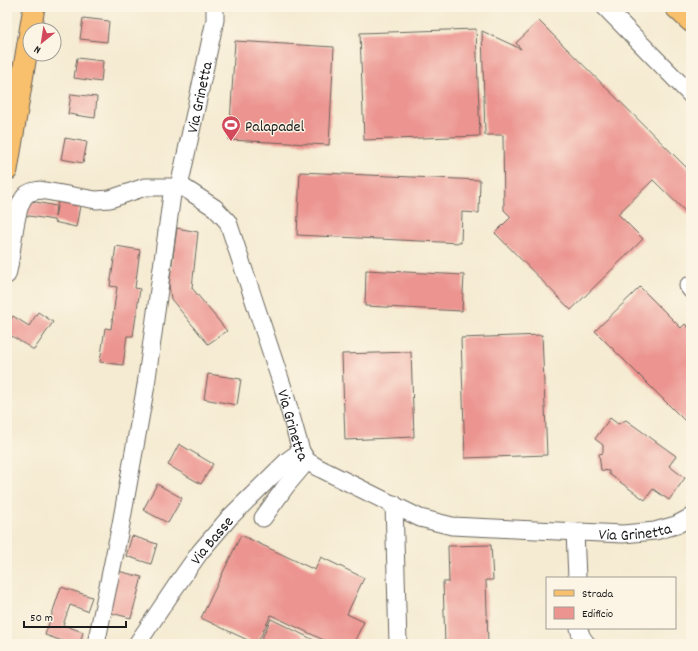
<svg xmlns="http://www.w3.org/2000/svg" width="698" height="651" viewBox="0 0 698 651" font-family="Dekko,sans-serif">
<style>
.building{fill:#ec9490}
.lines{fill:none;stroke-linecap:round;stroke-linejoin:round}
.minor-casing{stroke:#68645c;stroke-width:19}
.major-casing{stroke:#68645c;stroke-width:23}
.highway-casing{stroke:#68645c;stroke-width:24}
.minor{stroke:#fff;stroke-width:17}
.major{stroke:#f8bf6c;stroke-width:21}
.highway{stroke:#f8bf6c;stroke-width:22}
.labels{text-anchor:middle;stroke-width:3;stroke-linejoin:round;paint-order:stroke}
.street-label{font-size:16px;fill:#1c1c1c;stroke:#fcf5e5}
.poi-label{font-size:16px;fill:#1c1c1c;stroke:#fcf5e5;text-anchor:start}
</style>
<rect width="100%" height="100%" fill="#fcf5e5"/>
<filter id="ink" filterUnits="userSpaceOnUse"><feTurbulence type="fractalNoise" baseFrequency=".025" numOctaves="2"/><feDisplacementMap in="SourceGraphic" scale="8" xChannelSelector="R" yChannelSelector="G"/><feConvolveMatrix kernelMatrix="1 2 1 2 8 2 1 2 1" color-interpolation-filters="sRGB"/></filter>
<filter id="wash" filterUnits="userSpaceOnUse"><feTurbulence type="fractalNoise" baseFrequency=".012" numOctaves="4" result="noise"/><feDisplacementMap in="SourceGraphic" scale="16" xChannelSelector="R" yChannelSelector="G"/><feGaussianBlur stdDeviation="0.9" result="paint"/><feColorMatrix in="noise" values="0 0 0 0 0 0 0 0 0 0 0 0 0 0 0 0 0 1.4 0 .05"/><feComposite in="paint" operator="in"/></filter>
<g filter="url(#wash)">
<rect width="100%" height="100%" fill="#f5ebd2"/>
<g id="blocks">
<g class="building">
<path d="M 83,18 L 109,21 L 107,42 L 80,39 Z"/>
<path d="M 539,21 L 691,172 L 691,217 L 653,180 L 618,214 L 643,239 L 571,310 L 495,233 L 511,217 L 504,210 L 503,135 L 485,135 L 482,31 L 521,49 L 516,43 Z"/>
<path d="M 476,29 L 480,136 L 364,140 L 360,33 Z"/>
<path d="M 235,41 L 334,47 L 329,145 L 229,140 Z"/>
<path d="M 77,58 L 103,61 L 101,82 L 74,78 Z"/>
<path d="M 71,94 L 97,97 L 95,118 L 68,114 Z"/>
<path d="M 65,138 L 87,142 L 83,163 L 61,159 Z"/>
<path d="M 300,172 L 480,180 L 479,213 L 462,212 L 461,243 L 297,235 Z"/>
<path d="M 26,200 L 56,206 L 55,217 L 58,202 L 80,206 L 76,227 L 54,222 L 54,220 L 23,215 Z"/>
<path d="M 177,228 L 198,232 L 192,288 L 227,331 L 208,344 L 171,299 L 169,285 Z"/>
<path d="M 116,246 L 140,250 L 135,288 L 140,289 L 133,336 L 127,336 L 123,365 L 100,362 L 105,328 L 111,329 L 117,287 L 110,286 Z"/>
<path d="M 366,270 L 464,275 L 462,311 L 365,306 Z"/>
<path d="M 640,287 L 681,328 L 685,324 L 691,330 L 691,427 L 595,331 Z"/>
<path d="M 38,312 L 53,322 L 34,350 L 7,333 L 7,325 L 13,316 L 29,326 Z"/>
<path d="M 542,335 L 547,455 L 465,458 L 461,338 Z"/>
<path d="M 411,352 L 414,437 L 345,440 L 342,354 Z"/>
<path d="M 208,374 L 241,379 L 237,405 L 204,399 Z"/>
<path d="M 610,418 L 618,424 L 626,420 L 676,456 L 669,466 L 685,478 L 669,500 L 653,489 L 645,500 L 609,474 L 609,471 L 601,470 L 599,454 L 603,453 L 603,445 L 595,439 Z"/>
<path d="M 179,444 L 213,464 L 201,484 L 168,465 Z"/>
<path d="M 157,484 L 182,498 L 168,523 L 143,510 Z"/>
<path d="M 241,535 L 315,570 L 321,557 L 364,578 L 347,614 L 364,622 L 353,644 L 332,644 L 271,615 L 257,644 L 256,644 L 201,618 Z"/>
<path d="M 132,536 L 157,544 L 151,564 L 126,556 Z"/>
<path d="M 491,545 L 493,580 L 486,580 L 488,644 L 445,644 L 443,582 L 449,582 L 448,546 Z"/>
<path d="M 118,571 L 142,577 L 131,618 L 107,612 Z"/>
<path d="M 61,587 L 92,597 L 87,611 L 70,605 L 63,625 L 83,632 L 80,644 L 71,644 L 45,635 Z"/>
<path d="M 271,619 L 322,644 L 259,644 Z"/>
</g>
</g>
</g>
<g filter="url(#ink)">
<use href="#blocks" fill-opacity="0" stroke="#68645c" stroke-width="1"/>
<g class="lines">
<g class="minor-casing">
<g id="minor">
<path d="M 605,7 L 691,95"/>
<path id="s1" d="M 179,187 L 215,20 L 215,7"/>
<path id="s2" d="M 7,275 C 13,256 13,207 26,195 C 30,191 35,191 40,190 L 96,200 L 110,199 L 145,187 L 179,187 L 186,189 L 215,208 L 228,222 L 284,391 L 301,451 L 307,461 L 317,467 L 420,518 L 452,526 L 623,534 L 655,531 L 676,525 L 691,517"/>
<path d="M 688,286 L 691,290"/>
<path d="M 394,504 L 398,644"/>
<path d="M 263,518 L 286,486 L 307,461"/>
<path d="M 575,532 L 577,578"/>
<path d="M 579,628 C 580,635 582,639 587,644"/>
<path d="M 96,644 L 121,524 L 146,385 L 173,187"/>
<path id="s3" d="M 137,644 L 176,586 L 200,552 L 229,518 L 287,461 L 301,451"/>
</g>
</g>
<g class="major-casing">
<path id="major" d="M 7,170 L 34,7"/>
</g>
<g class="highway-casing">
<path id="highway" d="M 676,7 L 691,21"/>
</g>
<use href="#minor" class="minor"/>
<use href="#major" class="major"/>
<use href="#highway" class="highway"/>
</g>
</g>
<defs>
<g id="stadium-pin" transform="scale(1)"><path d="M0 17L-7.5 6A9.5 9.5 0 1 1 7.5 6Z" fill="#d1495b" stroke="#fcf5e5"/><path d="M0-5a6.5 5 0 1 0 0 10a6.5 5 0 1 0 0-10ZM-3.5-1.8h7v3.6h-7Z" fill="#fff"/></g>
</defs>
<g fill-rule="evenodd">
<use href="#stadium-pin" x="231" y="125"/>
</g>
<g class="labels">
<g class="street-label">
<text dy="6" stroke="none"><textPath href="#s1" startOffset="92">Via Grinetta</textPath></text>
<text dy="6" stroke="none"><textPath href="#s2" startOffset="514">Via Grinetta</textPath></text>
<text dy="6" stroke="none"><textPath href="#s2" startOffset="896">Via Grinetta</textPath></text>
<text dy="6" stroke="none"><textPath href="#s3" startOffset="128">Via Basse</textPath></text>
</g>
<g class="poi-label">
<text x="245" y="131">Palapadel</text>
</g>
</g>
<rect width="698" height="651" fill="none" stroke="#fcf5e5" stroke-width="24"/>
<rect x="546" y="577" width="130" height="52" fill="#fcf5e5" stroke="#a29e95"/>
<rect x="554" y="590" width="20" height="6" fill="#f8bf6c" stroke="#a29e95"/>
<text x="582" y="597" font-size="12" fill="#1c1c1c">Strada</text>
<rect x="554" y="607" width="20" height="12" fill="#ec9490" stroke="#a29e95"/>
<text x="582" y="617" font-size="12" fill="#1c1c1c">Edificio</text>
<g transform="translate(42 42) rotate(210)"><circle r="19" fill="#fcf5e5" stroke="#a29e95"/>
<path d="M0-3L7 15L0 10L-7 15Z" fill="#d1495b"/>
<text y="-6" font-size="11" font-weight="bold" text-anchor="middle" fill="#1c1c1c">N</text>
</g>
<path d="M24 621v6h102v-6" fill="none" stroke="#1c1c1c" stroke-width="2"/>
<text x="30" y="621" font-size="12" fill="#1c1c1c" stroke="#fcf5e5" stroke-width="3" paint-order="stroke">50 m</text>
</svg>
